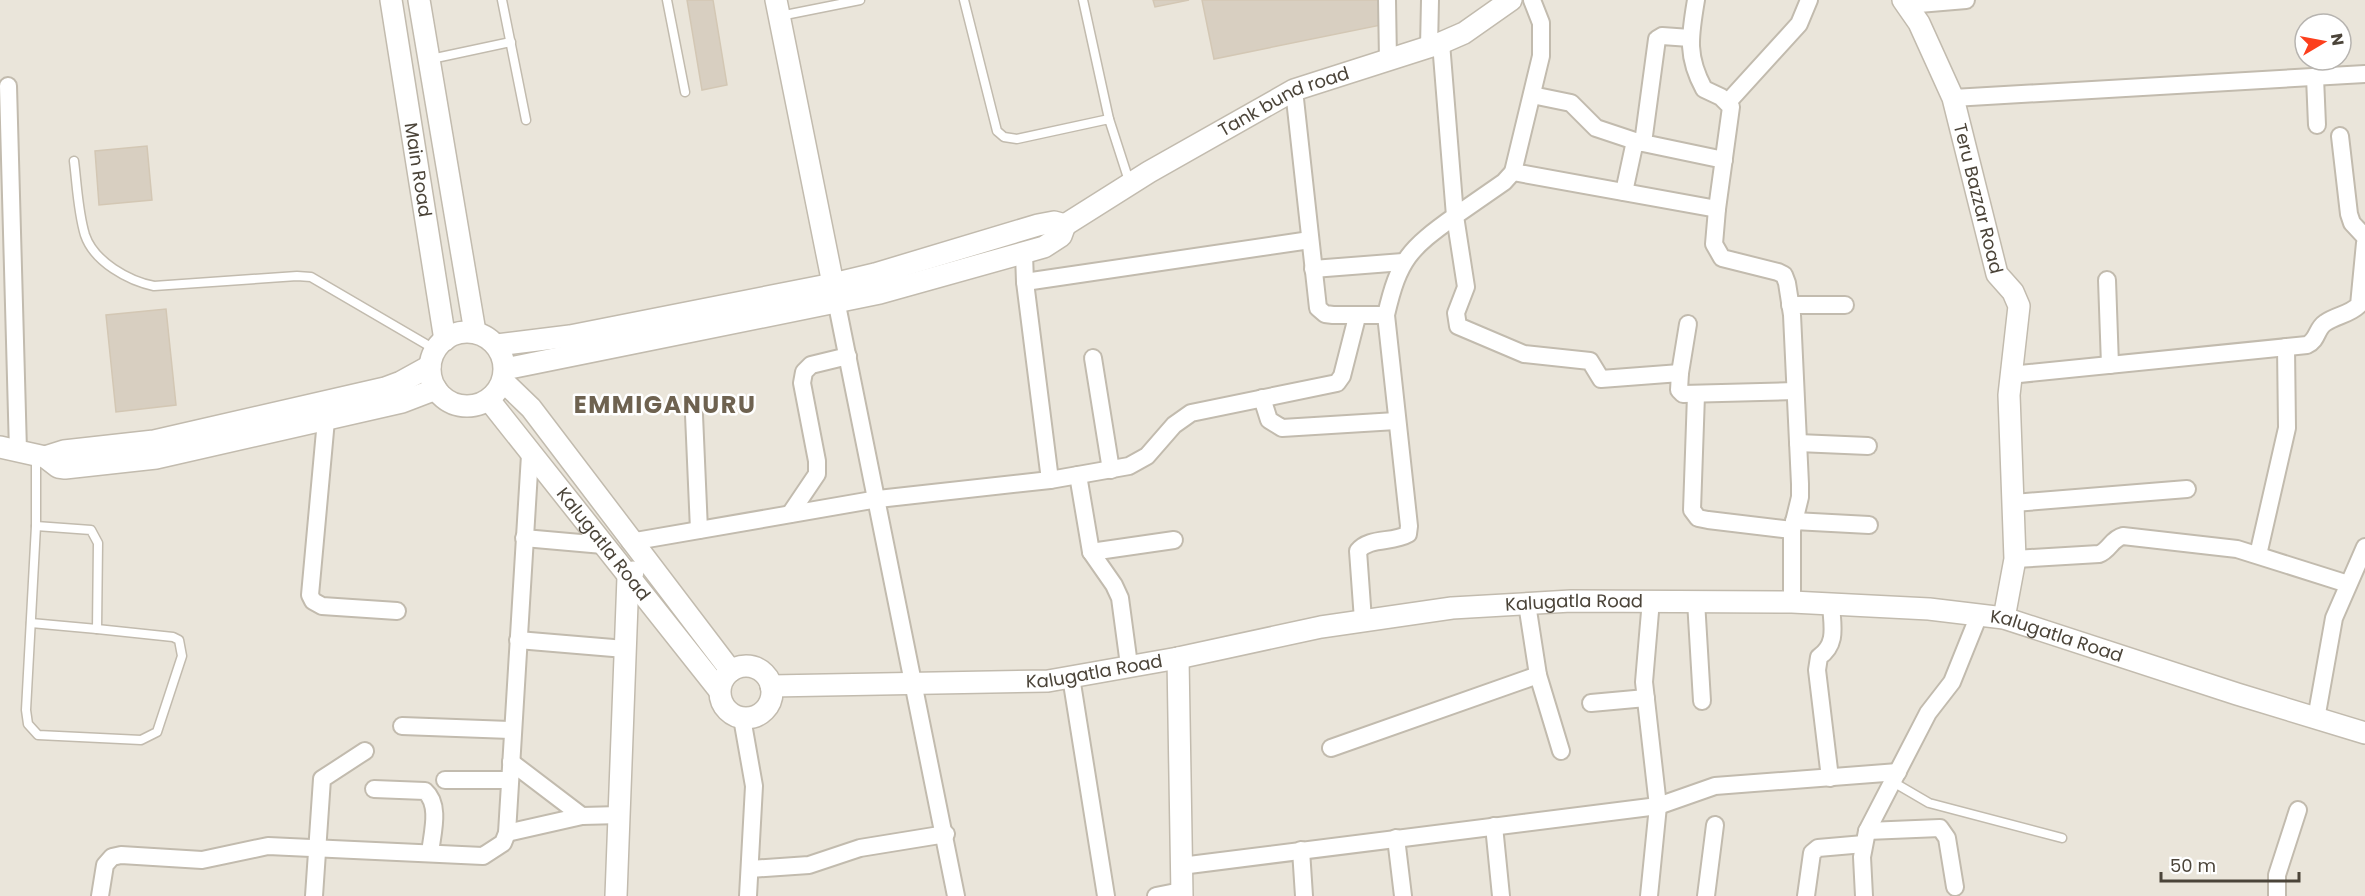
<svg xmlns="http://www.w3.org/2000/svg" width="2365" height="896" viewBox="0 0 2365 896" font-family="Poppins,sans-serif">
<style>
.residential{fill:#eae5da;fill-rule:evenodd}
.building{fill:#d8cfc1;stroke:#d3c7b4;stroke-width:1.5}
.lines{fill:none;stroke-linecap:round;stroke-linejoin:round}
.service-casing{stroke:#c2bbae;stroke-width:11}
.minor-casing{stroke:#c2bbae;stroke-width:20}
.tertiary-casing{stroke:#c2bbae;stroke-width:24}
.service{stroke:#fff;stroke-width:8}
.minor{stroke:#fff;stroke-width:16}
.tertiary{stroke:#fff;stroke-width:21}
.labels{text-anchor:middle;stroke-width:5;stroke-linejoin:round;paint-order:stroke}
.street-label{font-size:18px;fill:#4b4439;stroke:#fff}
.district-label{font-size:24px;font-weight:bold;letter-spacing:1.5px;fill:#6e6250;stroke:#fff}
</style>
<rect width="100%" height="100%" fill="#f6f3ec"/>
<path class="residential" d="M 0,0 L 2365,0 L 2365,896 L 0,896 ZM 2305,24 L 2341,24 L 2341,60 L 2305,60 Z"/>
<g class="building">
<path d="M 687,0 L 713,0 L 727,85 L 702,90 Z"/>
<path d="M 1153,0 L 1189,0 L 1155,7 Z"/>
<path d="M 1202,0 L 1382,0 L 1386,24 L 1214,59 Z"/>
<path d="M 147,146 L 152,200 L 99,205 L 95,151 Z"/>
<path d="M 166,309 L 176,405 L 116,412 L 106,315 Z"/>
</g>
<g class="lines">
<g class="service-casing">
<g id="service">
<path d="M 502,0 L 526,120"/>
<path d="M 667,0 L 685,92"/>
<path d="M 964,0 L 997,131 L 1004,137 L 1017,139 L 1109,119 L 1130,184"/>
<path d="M 1083,0 L 1109,119"/>
<path d="M 780,16 L 860,0"/>
<path d="M 431,59 L 511,42"/>
<path d="M 74,161 C 77,185 78,212 85,235 C 94,262 129,281 154,286 L 297,276 L 311,277 L 436,350"/>
<path d="M 36,456 L 36,526 L 26,710 L 28,724 L 38,735 L 141,740 L 157,732 L 182,656 L 179,640 L 173,637 L 97,629"/>
<path d="M 31,623 L 97,629 L 98,543 L 91,530 L 36,526"/>
<path d="M 1893,782 L 1929,803 L 2062,838"/>
</g>
</g>
<g class="minor-casing">
<g id="minor">
<path d="M 1387,0 L 1388,60"/>
<path d="M 1532,0 L 1541,23 L 1541,56 L 1513,172 L 1504,182 L 1455,216 L 1466,287 L 1456,313 L 1458,326 L 1524,354 L 1590,361 L 1601,379 L 1680,373 L 1679,390 L 1683,394 L 1795,391"/>
<path d="M 1907,5 L 1966,0"/>
<path d="M 1690,38 L 1662,36 L 1657,39 L 1643,143 L 1724,160"/>
<path d="M 1429,47 L 1430,0"/>
<path d="M 2315,77 L 2317,125"/>
<path d="M 8,86 L 18,451"/>
<path d="M 1294,90 L 1318,308 L 1325,314 L 1333,315 L 1386,315"/>
<path d="M 1532,95 L 1571,103 L 1596,128 L 1635,141"/>
<path d="M 1953,98 L 2365,74"/>
<path d="M 1728,102 L 1799,24 L 1809,0"/>
<path d="M 2340,136 L 2349,214 L 2352,223 L 2365,237"/>
<path d="M 1513,172 L 1717,209 L 1731,107 L 1721,97 L 1704,89 C 1686,56 1690,36 1696,0"/>
<path d="M 1624,192 L 1635,141 L 1643,143"/>
<path d="M 1717,209 L 1714,244 L 1722,258 L 1778,272 L 1784,275 L 1787,283 L 1792,315 L 1800,484 L 1800,497 L 1792,530 L 1792,602"/>
<path d="M 1024,254 L 1025,282 L 1050,480"/>
<path d="M 1313,269 L 1403,262"/>
<path d="M 2107,280 L 2110,365"/>
<path d="M 1025,282 L 1310,240"/>
<path d="M 834,290 L 956,896"/>
<path d="M 1790,305 L 1845,305"/>
<path d="M 1093,358 L 1111,470"/>
<path d="M 1680,373 L 1688,324"/>
<path d="M 2010,375 L 2307,345 C 2318,340 2316,329 2325,323 C 2336,315 2349,315 2359,305 L 2365,243"/>
<path d="M 1696,395 L 1692,510 L 1698,518 L 1708,520 L 1792,530"/>
<path d="M 1262,398 L 1269,420 L 1282,428 L 1396,421"/>
<path d="M 694,415 L 699,530"/>
<path d="M 326,420 L 310,595 L 313,601 L 322,606 L 397,611"/>
<path d="M 1798,443 L 1868,446"/>
<path d="M 1078,475 L 1091,552 L 1114,585 L 1120,598 L 1129,665"/>
<path d="M 2014,503 L 2187,489"/>
<path d="M 790,514 L 817,474 L 817,461 L 802,383 L 804,372 L 811,365 L 848,356"/>
<path d="M 1794,521 L 1869,525"/>
<path d="M 524,538 L 603,545"/>
<path d="M 630,542 L 878,499 L 1050,480 L 1129,466 L 1147,456 L 1174,425 L 1191,413 L 1337,383 L 1342,376 L 1357,317"/>
<path d="M 1091,552 L 1174,540"/>
<path d="M 2258,555 L 2287,428 L 2286,347"/>
<path d="M 2015,559 L 2099,554 C 2110,550 2111,539 2123,536 L 2237,549 L 2348,584"/>
<path d="M 1696,601 L 1702,701"/>
<path d="M 1527,604 L 1538,675 L 1561,751"/>
<path d="M 1363,620 L 1358,551 C 1369,537 1393,543 1408,534 L 1409,526 L 1386,315 C 1399,259 1409,249 1455,216 L 1441,43"/>
<path d="M 518,640 L 625,649"/>
<path d="M 1071,677 L 1106,896"/>
<path d="M 1591,703 L 1646,698"/>
<path d="M 742,718 L 754,786 L 748,896"/>
<path d="M 2316,719 L 2334,618 L 2365,547"/>
<path d="M 402,726 L 513,730"/>
<path d="M 1331,748 L 1538,675"/>
<path d="M 511,762 L 582,816"/>
<path d="M 1830,778 L 1817,670 L 1819,657 C 1838,644 1832,625 1831,604"/>
<path d="M 445,780 L 510,780"/>
<path d="M 374,789 L 425,791 C 441,805 432,834 430,853"/>
<path d="M 1494,826 L 1501,896"/>
<path d="M 1867,831 L 1940,828 L 1947,838 L 1955,887"/>
<path d="M 507,833 L 582,816 L 620,815"/>
<path d="M 1396,838 L 1403,896"/>
<path d="M 1301,850 L 1304,896"/>
<path d="M 1181,866 L 1658,806 L 1715,786 L 1898,772"/>
<path d="M 750,869 L 809,865 L 860,848 L 946,834"/>
<path d="M 100,896 L 105,865 L 112,857 L 121,855 L 202,860 L 268,846 L 483,856 L 503,843 L 507,833 L 530,455"/>
<path d="M 314,896 L 322,779 L 365,751"/>
<path d="M 1156,896 L 1181,891"/>
<path d="M 1649,896 L 1658,806 L 1644,682 L 1651,600"/>
<path d="M 1706,896 L 1715,825"/>
<path d="M 1806,896 L 1812,853 L 1818,848 L 1864,844"/>
<path d="M 1864,896 L 1862,857 L 1867,831 L 1928,713 L 1952,682 L 1979,615"/>
<path d="M 2277,896 L 2277,875 L 2298,810"/>
</g>
</g>
<g class="tertiary-casing">
<g id="tertiary">
<path id="s1" d="M 391,0 L 445,340"/>
<path d="M 419,0 L 475,332"/>
<path d="M 776,0 L 833,284"/>
<path id="s2" d="M 1903,0 L 1919,23 L 1953,98 L 1997,274 L 2013,292 L 2019,306 L 2009,395 L 2015,559 L 2004,618"/>
<path id="s3" d="M 1065,225 L 1149,172 L 1294,90 L 1441,43 L 1464,33 L 1511,0"/>
<circle cx="467" cy="369" r="37"/>
<path d="M 497,345 L 570,336 L 833,284 L 875,274 L 1038,225 L 1054,222 L 1065,225"/>
<path d="M 505,369 L 880,293 L 1044,247 L 1061,236 L 1065,225"/>
<path d="M 503,381 L 531,408 L 731,671"/>
<path id="s4" d="M 489,400 L 719,690"/>
<path d="M 0,447 L 45,457 L 58,467 L 65,468 L 156,458 L 402,402 L 436,389"/>
<path d="M 45,457 L 64,451 L 154,441 L 385,388 L 401,382 L 430,366"/>
<path d="M 1178,658 L 1182,896"/>
<circle cx="746" cy="692" r="26"/>
<path id="s5" d="M 771,686 L 1048,681 L 1178,658 L 1321,627 L 1452,608 L 1571,601 L 1792,602 L 1929,609 L 2004,618 L 2237,694 L 2365,733"/>
<path d="M 616,896 L 628,577 L 633,572"/>
</g>
</g>
<use href="#service" class="service"/>
<use href="#minor" class="minor"/>
<use href="#tertiary" class="tertiary"/>
</g>
<g class="labels">
<g class="street-label">
<text dy="6" stroke="none"><textPath href="#s3" startOffset="252">Tank bund road</textPath></text>
<text dy="6" stroke="none"><textPath href="#s1" startOffset="172">Main Road</textPath></text>
<text dy="6" stroke="none"><textPath href="#s2" startOffset="214">Teru Bazzar Road</textPath></text>
<text dy="6" stroke="none"><textPath href="#s4" startOffset="184">Kalugatla Road</textPath></text>
<text dy="6" stroke="none"><textPath href="#s5" startOffset="810">Kalugatla Road</textPath></text>
<text dy="6" stroke="none"><textPath href="#s5" startOffset="1296">Kalugatla Road</textPath></text>
<text dy="6" stroke="none"><textPath href="#s5" startOffset="324">Kalugatla Road</textPath></text>
</g>
<g class="district-label">
<text x="665" y="413">EMMIGANURU</text>
</g>
</g>
<g transform="translate(2323 42) rotate(80)"><circle r="28" fill="#ffffff" stroke="#b7b4b0" stroke-width="1.5"/>
<path d="M0-4.5L10 22L0 15L-10 22Z" fill="#fc3f1d"/>
<text y="-9" font-size="16" font-weight="bold" text-anchor="middle" fill="#4b4439">N</text>
</g>
<path d="M2161 872v9h138v-9" fill="none" stroke="#4b4439" stroke-width="3"/>
<text x="2170" y="872" font-size="18" fill="#4b4439" stroke="#ffffff" stroke-width="4.5" paint-order="stroke">50 m</text>
</svg>
